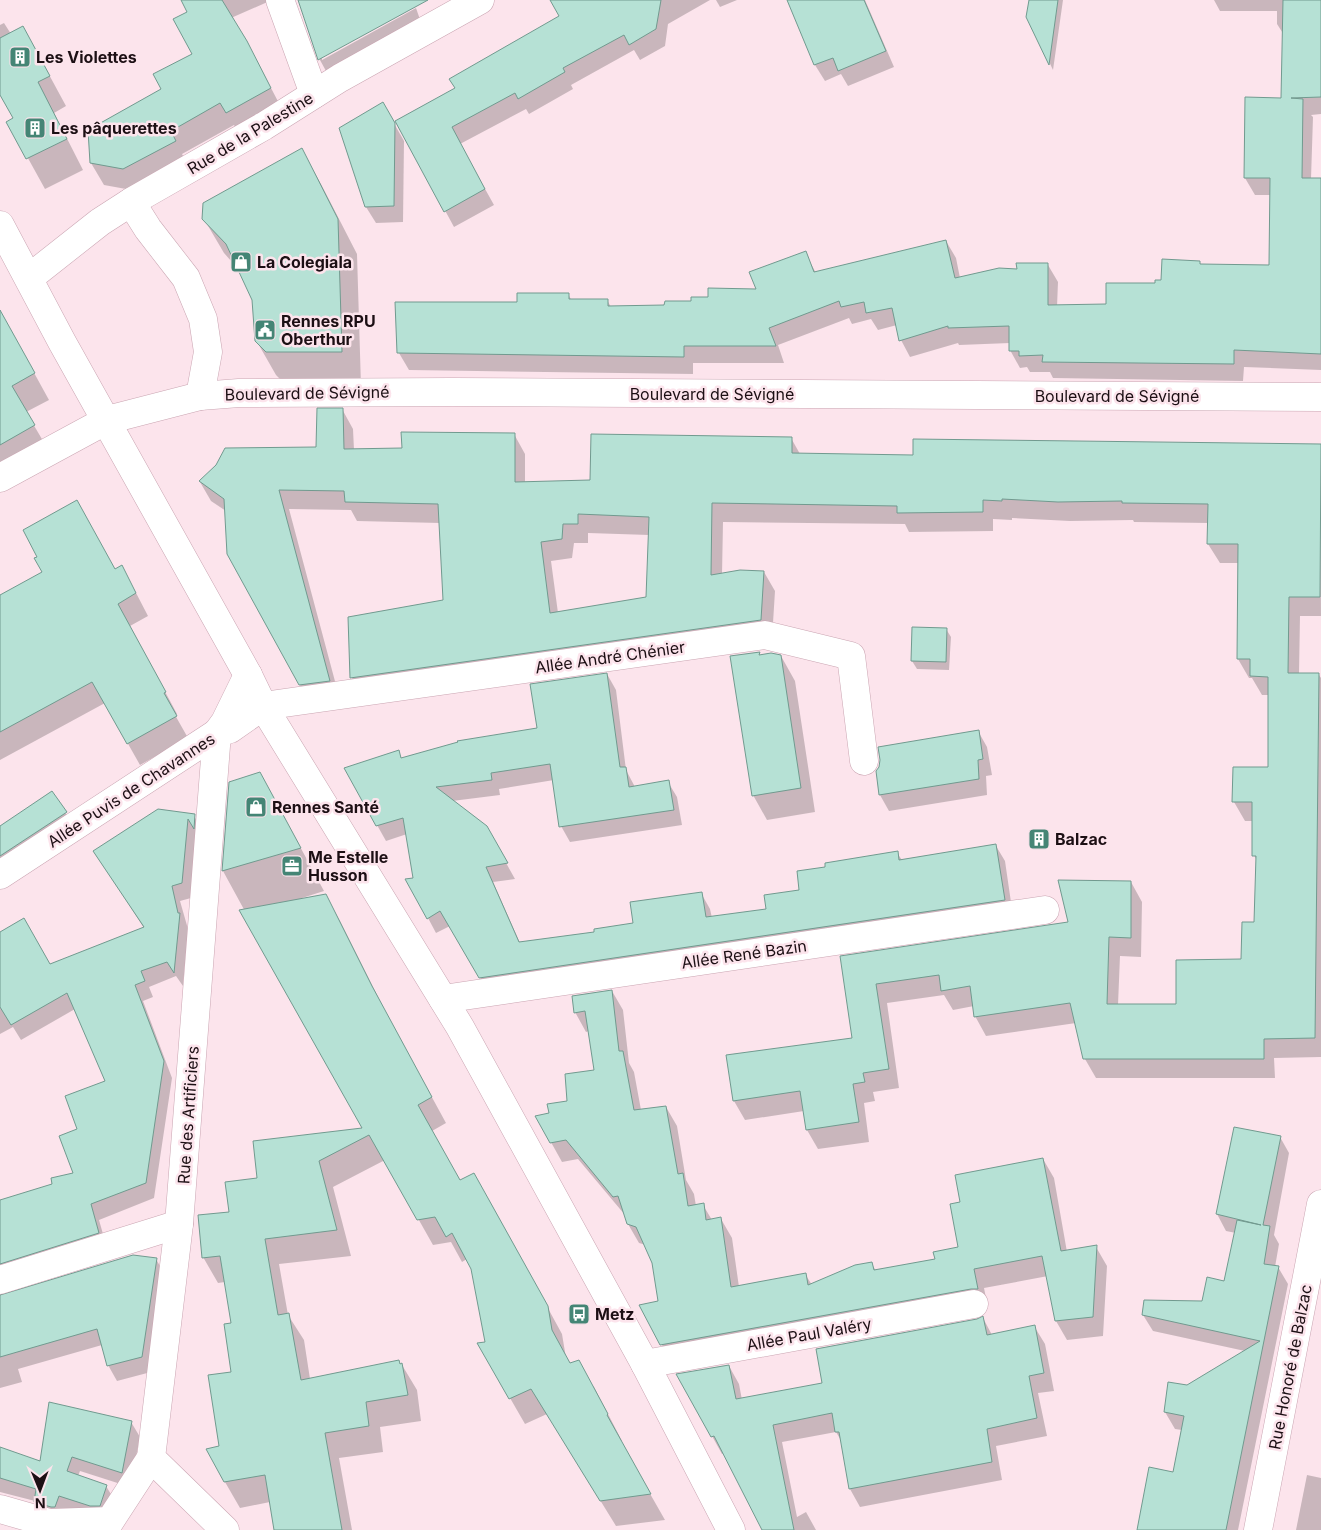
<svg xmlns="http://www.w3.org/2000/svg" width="1321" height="1530" viewBox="0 0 1321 1530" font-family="Inter,sans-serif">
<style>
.shadow{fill:#0003;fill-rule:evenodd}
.building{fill:#b6e1d5;stroke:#719a8f;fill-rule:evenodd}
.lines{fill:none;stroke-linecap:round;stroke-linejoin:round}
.minor-casing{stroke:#caa5b2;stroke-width:29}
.tertiary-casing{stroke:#caa5b2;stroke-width:29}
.secondary-casing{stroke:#caa5b2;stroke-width:29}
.minor{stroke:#fff;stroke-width:28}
.tertiary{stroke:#fff;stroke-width:28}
.secondary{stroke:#fff;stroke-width:28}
.labels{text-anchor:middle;stroke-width:5;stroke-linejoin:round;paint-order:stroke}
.poi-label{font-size:16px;font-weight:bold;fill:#1c0f14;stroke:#fce4ec;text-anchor:start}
.street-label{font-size:16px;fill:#1c0f14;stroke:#fce4ec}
</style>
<rect width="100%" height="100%" fill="#fce4ec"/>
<g class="shadow">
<path d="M 183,0 L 272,0 L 231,18 L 259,65 L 283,111 L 240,135 L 234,125 L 182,154 L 187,163 L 137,191 L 104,185 L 91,163 L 163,89 L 194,54 L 188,13 Z"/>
<path d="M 300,0 L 413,0 L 322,57 L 322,60 L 416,8 L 424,31 L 332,82 L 320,60 Z"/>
<path d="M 570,0 L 710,0 L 668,24 L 665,46 L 640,60 L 634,50 L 571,85 L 573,89 L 529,114 L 526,109 L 460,144 L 494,205 L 454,227 L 397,122 L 456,89 L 560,16 Z"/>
<path d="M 716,0 L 737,0 L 720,7 Z"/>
<path d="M 788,0 L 865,0 L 894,67 L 848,86 L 841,74 L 825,81 L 815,65 Z"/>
<path d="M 1030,0 L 1063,0 L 1053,70 L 1028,17 Z"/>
<path d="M 1214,0 L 1321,0 L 1321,114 L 1311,115 L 1313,117 L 1311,179 L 1321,179 L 1321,370 L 1244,367 L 1243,381 L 1053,378 L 1050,372 L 1030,372 L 1027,367 L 1020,368 L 1010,350 L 1010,343 L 959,345 L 958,343 L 910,357 L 901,340 L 897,325 L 878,330 L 871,319 L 852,324 L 849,318 L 778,345 L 784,363 L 693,363 L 693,374 L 409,370 L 399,353 L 518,304 L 568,294 L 572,301 L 607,300 L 611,307 L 666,306 L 757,290 L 805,253 L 816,273 L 946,241 L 956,258 L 960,278 L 1048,265 L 1058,282 L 1057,307 L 1108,306 L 1156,285 L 1199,262 L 1202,266 L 1270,266 L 1271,195 L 1255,195 L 1245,178 L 1282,99 L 1284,35 L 1277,24 L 1277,11 L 1220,11 Z"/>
<path d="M 4,23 L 11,34 L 40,58 L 66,106 L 54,113 L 83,170 L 45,189 L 8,122 L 14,118 L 0,93 L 0,25 Z"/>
<path d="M 383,104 L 404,141 L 403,222 L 376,223 L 366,207 Z"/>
<path d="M 302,150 L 321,184 L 357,254 L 361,386 L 287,386 L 276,375 L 256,340 L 253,300 L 239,270 L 224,253 L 204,219 Z"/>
<path d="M 0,311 L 49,400 L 26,412 L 49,451 L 0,479 Z"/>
<path d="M 342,409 L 353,429 L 354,450 L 403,450 L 514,434 L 525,454 L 525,483 L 592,481 L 791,438 L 800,454 L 914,456 L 1320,445 L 1321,616 L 1300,616 L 1299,674 L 1319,675 L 1321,678 L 1321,1057 L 1274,1058 L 1275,1078 L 1096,1078 L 1085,1059 L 1076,1023 L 986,1036 L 975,1016 L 974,1006 L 953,1010 L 944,995 L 887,1003 L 899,1088 L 873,1092 L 875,1101 L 864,1103 L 869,1142 L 818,1149 L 807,1130 L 804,1111 L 745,1120 L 734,1101 L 728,1056 L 854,1040 L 842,957 L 1070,923 L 1131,882 L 1142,902 L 1141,957 L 1120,956 L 1118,1005 L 1177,1005 L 1243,961 L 1255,924 L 1257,861 L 1254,855 L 1254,821 L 1245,821 L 1234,802 L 1269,769 L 1269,695 L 1262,695 L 1252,678 L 1249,678 L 1238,659 L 1239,563 L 1220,563 L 1208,544 L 1209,523 L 1134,522 L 1133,520 L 1070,521 L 1012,518 L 1012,520 L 993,519 L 993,531 L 909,532 L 905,524 L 723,522 L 722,575 L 764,572 L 775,591 L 772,639 L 363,697 L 352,678 L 444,601 L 440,523 L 357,521 L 351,510 L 289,509 L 340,700 L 311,704 L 300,685 L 226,511 L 211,501 L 200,482 L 317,448 ZM 588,533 L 649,535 L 647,598 L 558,613 L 551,561 L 572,558 L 574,543 L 588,543 Z"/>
<path d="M 115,570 L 134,589 L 148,616 L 130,626 L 177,714 L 175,715 L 188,738 L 140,765 L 105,703 L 0,760 L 0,597 Z"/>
<path d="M 946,629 L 951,637 L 949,670 L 917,669 L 912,661 Z"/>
<path d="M 759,653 L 760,656 L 781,656 L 795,681 L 815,812 L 767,820 L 753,795 Z"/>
<path d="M 607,674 L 616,690 L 626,770 L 635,787 L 668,782 L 677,797 L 682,825 L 570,842 L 561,826 L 554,780 L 499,789 L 500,795 L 452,801 L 486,827 L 515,879 L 493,882 L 520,943 L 596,933 L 635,924 L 701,893 L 710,909 L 712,918 L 767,910 L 801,891 L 827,868 L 897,853 L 902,860 L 996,846 L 1005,861 L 1013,916 L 489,993 L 450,926 L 436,933 L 428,918 L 414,879 L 407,834 L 386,841 L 377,825 L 398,752 L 402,759 L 539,729 Z"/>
<path d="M 978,731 L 987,747 L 992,775 L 986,776 L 987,795 L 889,811 L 880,795 L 877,771 Z"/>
<path d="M 230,782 L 284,817 L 324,891 L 302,898 L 302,899 L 325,895 L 340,921 L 386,1013 L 446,1123 L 432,1131 L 460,1181 L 489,1200 L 562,1334 L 566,1358 L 570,1364 L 594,1387 L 622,1441 L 620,1441 L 665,1520 L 616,1526 L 547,1414 L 525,1424 L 479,1344 L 486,1343 L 473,1269 L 467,1259 L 462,1262 L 451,1242 L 433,1245 L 385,1160 L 333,1187 L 351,1256 L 279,1264 L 288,1315 L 304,1340 L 310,1379 L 402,1365 L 417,1390 L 421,1421 L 380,1427 L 383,1452 L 339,1458 L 352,1530 L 275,1530 L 270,1502 L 240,1508 L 225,1482 L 220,1447 L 232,1373 L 232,1324 L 225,1282 L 218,1283 L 203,1257 L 230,1213 L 258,1179 L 364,1129 L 223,871 Z"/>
<path d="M 52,793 L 74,826 L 0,874 L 0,827 Z"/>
<path d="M 194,816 L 203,831 L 191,898 L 180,901 L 188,929 L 183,986 L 176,976 L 149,987 L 153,997 L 143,1001 L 172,1078 L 154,1198 L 99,1220 L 107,1248 L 0,1283 L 0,1201 L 54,1184 L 74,1174 L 79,1130 L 107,1082 L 75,1009 L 21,1040 L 13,1027 L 0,1034 L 0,933 L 50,965 L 144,928 L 95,852 Z"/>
<path d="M 612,991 L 623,1010 L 629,1063 L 634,1072 L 641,1110 L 666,1107 L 677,1126 L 686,1180 L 694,1194 L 696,1206 L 703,1205 L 712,1220 L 721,1219 L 732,1238 L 739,1287 L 805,1274 L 812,1285 L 871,1263 L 876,1271 L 936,1260 L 960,1248 L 961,1203 L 1043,1159 L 1054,1178 L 1067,1252 L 1096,1247 L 1107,1266 L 1103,1336 L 1067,1340 L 1056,1321 L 1048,1276 L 984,1288 L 988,1308 L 983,1307 L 673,1364 L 662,1345 L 659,1302 L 653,1263 L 646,1245 L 639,1243 L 628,1224 L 625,1215 L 578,1159 L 562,1162 L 537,1117 L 551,1114 L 568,1102 L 595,1072 L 589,1031 L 586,1032 L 575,1012 Z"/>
<path d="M 1280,1137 L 1289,1153 L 1274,1235 L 1279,1244 L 1275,1267 L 1278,1267 L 1288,1284 L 1238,1530 L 1138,1530 L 1174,1474 L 1182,1430 L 1175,1429 L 1165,1412 L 1187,1386 L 1245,1351 L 1153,1331 L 1143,1315 L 1203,1303 L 1225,1282 L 1236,1233 L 1226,1231 L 1217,1214 Z"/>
<path d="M 156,1259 L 165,1275 L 151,1372 L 117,1381 L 108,1365 L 102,1345 L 18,1369 L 22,1382 L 0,1388 L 0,1296 Z"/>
<path d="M 983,1318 L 992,1335 L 1034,1326 L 1045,1344 L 1054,1391 L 1038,1393 L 1047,1436 L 996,1446 L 1002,1480 L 860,1507 L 850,1489 L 842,1442 L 836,1432 L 782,1442 L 797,1517 L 806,1512 L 816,1530 L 763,1530 L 724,1453 L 722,1454 L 712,1436 L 729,1366 L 739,1384 L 742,1400 L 823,1384 Z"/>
<path d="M 131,1422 L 140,1437 L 130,1487 L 80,1471 L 78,1476 L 106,1486 L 115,1501 L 108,1520 L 44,1517 L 35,1501 L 0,1492 L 0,1448 L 41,1463 Z"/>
<path d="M 1307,1475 L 1321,1478 L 1321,1530 L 1296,1530 Z"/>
</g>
<g class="building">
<path d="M 181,0 L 222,0 L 247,41 L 271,88 L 226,113 L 220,103 L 171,131 L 176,141 L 123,169 L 90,163 L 88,130 L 161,89 L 153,74 L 192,54 L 173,19 L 187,12 Z"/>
<path d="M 298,0 L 428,0 L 318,60 Z"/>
<path d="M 550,0 L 661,0 L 656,29 L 629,45 L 624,35 L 563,68 L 565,72 L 518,99 L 515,93 L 452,127 L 485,189 L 444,212 L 395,121 L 455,88 L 449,79 L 559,16 Z"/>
<path d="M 787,0 L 864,0 L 886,51 L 838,71 L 833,58 L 814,65 Z"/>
<path d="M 1029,0 L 1058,0 L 1049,65 L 1026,17 Z"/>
<path d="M 1283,0 L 1321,0 L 1321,97 L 1291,98 L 1303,99 L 1302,178 L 1321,178 L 1321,354 L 1234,350 L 1234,364 L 1042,362 L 1043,355 L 1019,356 L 1019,351 L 1009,351 L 1009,326 L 948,328 L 948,326 L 899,341 L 892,308 L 866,313 L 864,302 L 841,307 L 839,301 L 769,328 L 776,346 L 684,346 L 684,357 L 397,353 L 395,302 L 517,302 L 517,293 L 569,293 L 569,299 L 608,299 L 608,306 L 664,305 L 665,301 L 691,301 L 691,297 L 708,297 L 708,288 L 756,289 L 749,272 L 806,251 L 814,272 L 946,240 L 955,278 L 999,268 L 1017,269 L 1016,263 L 1048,263 L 1048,305 L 1106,304 L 1106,283 L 1155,283 L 1155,280 L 1161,280 L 1162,259 L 1200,261 L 1200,264 L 1269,265 L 1270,178 L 1244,178 L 1245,97 L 1281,98 Z"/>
<path d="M 23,26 L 50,76 L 38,82 L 67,139 L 26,159 L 6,122 L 13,118 L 0,95 L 0,38 Z"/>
<path d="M 383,102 L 395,123 L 394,206 L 365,207 L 339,128 Z"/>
<path d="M 302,148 L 338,219 L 342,352 L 266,352 L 255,341 L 252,300 L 226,244 L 202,219 L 203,203 Z"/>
<path d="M 0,310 L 35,373 L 12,386 L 35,425 L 0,445 Z"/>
<path d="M 317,408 L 343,408 L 344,449 L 402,448 L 401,432 L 515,433 L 515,482 L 590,480 L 591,434 L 792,437 L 792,453 L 913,455 L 913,439 L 1321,444 L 1320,597 L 1289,597 L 1288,673 L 1319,673 L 1315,1038 L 1264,1039 L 1264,1059 L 1083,1059 L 1070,1003 L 974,1017 L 970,986 L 941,991 L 939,975 L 876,984 L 889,1069 L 863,1073 L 865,1082 L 853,1084 L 859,1122 L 806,1130 L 800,1091 L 733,1101 L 726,1055 L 852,1038 L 840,956 L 1068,922 L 1058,880 L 1131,881 L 1131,938 L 1109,937 L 1107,1004 L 1176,1004 L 1176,960 L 1241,959 L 1242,922 L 1254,922 L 1256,856 L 1252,856 L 1252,802 L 1232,802 L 1233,767 L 1268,767 L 1268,677 L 1250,676 L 1250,659 L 1237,659 L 1238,544 L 1207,544 L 1208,504 L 1122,503 L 1122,501 L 1058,502 L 1002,499 L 1002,501 L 983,500 L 983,512 L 897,513 L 897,506 L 712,503 L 711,575 L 740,570 L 764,571 L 761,620 L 350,678 L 348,617 L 443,600 L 438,504 L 345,502 L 344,491 L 279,490 L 330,681 L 299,685 L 227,554 L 224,499 L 199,481 L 216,465 L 225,448 L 316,447 ZM 578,514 L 649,517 L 646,597 L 550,613 L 541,542 L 562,539 L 563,524 L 578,524 Z"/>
<path d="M 77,500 L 115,569 L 122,565 L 136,593 L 118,604 L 166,692 L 164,693 L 177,716 L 127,744 L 92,682 L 0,732 L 0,595 L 42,572 L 34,558 L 37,557 L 23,530 Z"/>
<path d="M 912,627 L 947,628 L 946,662 L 911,661 Z"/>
<path d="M 760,652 L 759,655 L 771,653 L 781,655 L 801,788 L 752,796 L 730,656 Z"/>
<path d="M 607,673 L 620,767 L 626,767 L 629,787 L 669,780 L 674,810 L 559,827 L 550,764 L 491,773 L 492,780 L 436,787 L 487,826 L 508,863 L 486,867 L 519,942 L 594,932 L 594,929 L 633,923 L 630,902 L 702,892 L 706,917 L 766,909 L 764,895 L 799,890 L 797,871 L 825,867 L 825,863 L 898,851 L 899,860 L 996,844 L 1005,900 L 479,978 L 440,911 L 427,919 L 405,879 L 413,878 L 403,818 L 376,826 L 344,768 L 399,750 L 401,758 L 458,742 L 457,741 L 537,728 L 530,684 Z"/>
<path d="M 979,730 L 983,759 L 978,760 L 979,779 L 879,795 L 876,771 L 879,767 L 880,760 L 878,747 Z"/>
<path d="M 260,772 L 301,848 L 222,871 L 229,782 Z"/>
<path d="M 52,791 L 67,812 L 0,856 L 0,826 Z"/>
<path d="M 158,809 L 195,814 L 194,829 L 188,819 L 182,883 L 172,886 L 178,913 L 180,913 L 174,973 L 167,962 L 141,971 L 145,981 L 135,985 L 164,1061 L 146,1183 L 91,1204 L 99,1233 L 0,1264 L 0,1200 L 52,1184 L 51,1178 L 73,1173 L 59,1136 L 77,1129 L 65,1096 L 105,1081 L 67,993 L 11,1025 L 0,1007 L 0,932 L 24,918 L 50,964 L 144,927 L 93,851 Z"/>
<path d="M 326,894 L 372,986 L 432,1097 L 418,1105 L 460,1180 L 474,1173 L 548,1306 L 552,1330 L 570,1363 L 579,1360 L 608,1414 L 607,1415 L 651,1494 L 600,1501 L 531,1389 L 509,1399 L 477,1343 L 485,1342 L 471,1269 L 452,1233 L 446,1237 L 435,1217 L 417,1220 L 369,1135 L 319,1161 L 337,1230 L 265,1239 L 278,1315 L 289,1313 L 301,1380 L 399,1360 L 400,1364 L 402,1363 L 408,1395 L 366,1402 L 369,1426 L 325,1433 L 342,1530 L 274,1530 L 265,1475 L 224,1482 L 206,1449 L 219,1446 L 208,1375 L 231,1372 L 224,1324 L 231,1323 L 220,1256 L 202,1258 L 198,1215 L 229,1212 L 225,1182 L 257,1178 L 253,1141 L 362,1128 L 239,910 Z"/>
<path d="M 612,990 L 619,1051 L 623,1051 L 634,1110 L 666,1106 L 678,1174 L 683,1173 L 688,1206 L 704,1203 L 706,1220 L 721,1217 L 731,1287 L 806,1273 L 808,1285 L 855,1265 L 872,1262 L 874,1270 L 935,1259 L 933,1252 L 958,1247 L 950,1204 L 960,1202 L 955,1175 L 1043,1158 L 1061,1251 L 1097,1245 L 1093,1317 L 1055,1321 L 1042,1256 L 974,1269 L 978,1289 L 971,1289 L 660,1345 L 639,1305 L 658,1301 L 652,1263 L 636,1227 L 627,1224 L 618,1196 L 613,1197 L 566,1140 L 550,1143 L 535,1116 L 549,1113 L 547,1104 L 567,1101 L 565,1074 L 594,1070 L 585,1011 L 574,1013 L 572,996 Z"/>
<path d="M 1234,1127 L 1281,1136 L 1263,1225 L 1270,1226 L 1264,1264 L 1279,1266 L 1226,1530 L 1137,1530 L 1149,1467 L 1173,1472 L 1184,1416 L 1164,1412 L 1168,1382 L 1187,1385 L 1260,1341 L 1142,1315 L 1144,1300 L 1202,1301 L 1207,1277 L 1224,1281 L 1237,1220 L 1261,1225 L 1216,1214 Z"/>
<path d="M 133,1255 L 157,1258 L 142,1357 L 107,1366 L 97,1329 L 0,1357 L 0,1295 Z"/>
<path d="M 983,1316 L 987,1335 L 1035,1325 L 1044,1373 L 1029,1376 L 1037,1418 L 987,1429 L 992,1462 L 849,1489 L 839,1432 L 835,1432 L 832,1413 L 773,1425 L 794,1530 L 762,1530 L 714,1436 L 711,1437 L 676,1374 L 729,1365 L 736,1399 L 822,1383 L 816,1349 L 977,1319 Z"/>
<path d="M 49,1402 L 132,1421 L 122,1473 L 72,1457 L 67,1471 L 107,1485 L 100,1506 L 90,1506 L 59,1496 L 55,1507 L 51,1507 L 34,1502 L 36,1489 L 0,1478 L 0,1447 L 40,1461 Z"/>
</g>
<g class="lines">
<g class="minor-casing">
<g id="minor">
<path d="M 280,0 L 314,94"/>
<path d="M 131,202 L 148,229 L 186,278 L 203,319 L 208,352 L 200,396"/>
<path d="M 29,278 L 100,222 L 131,202 L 264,126 L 340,78 L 480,0"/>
<path d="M 0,875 L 217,733 L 230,729 L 263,706 L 765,635 L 851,656 L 864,761"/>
<path d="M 443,999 L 1045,910"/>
<path d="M 0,1280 L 179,1224"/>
<path d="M 645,1364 L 974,1304"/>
<path d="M 0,1509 L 49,1523 L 110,1521 L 151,1458"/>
<path d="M 225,1530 L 151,1458 L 179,1224 L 217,733 L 225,722 L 248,675"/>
<path d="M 1258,1530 L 1321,1204"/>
</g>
</g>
<g class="tertiary-casing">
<path id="tertiary" d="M 0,478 L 107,420 L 200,396 L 239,393 L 452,392 L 1321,397"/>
</g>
<g class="secondary-casing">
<path id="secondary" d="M 0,225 L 62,342 L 248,675 L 263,706 L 460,1027 L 645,1364 L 731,1530"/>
</g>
<use href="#minor" class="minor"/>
<use href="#tertiary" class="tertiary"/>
<use href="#secondary" class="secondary"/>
</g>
<defs>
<g id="building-square" transform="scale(1.125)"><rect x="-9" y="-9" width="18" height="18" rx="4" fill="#448575" stroke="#fce4ec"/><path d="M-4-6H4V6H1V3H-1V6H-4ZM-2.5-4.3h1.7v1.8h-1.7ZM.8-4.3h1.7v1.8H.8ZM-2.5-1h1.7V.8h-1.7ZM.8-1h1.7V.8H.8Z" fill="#fff"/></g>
<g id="shop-square" transform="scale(1.125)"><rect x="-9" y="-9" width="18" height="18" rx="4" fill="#448575" stroke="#fce4ec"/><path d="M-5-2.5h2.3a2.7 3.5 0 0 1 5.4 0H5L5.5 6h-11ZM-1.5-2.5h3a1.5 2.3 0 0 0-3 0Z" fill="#fff"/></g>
<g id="civic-square" transform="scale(1.125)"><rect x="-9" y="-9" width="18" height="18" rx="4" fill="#448575" stroke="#fce4ec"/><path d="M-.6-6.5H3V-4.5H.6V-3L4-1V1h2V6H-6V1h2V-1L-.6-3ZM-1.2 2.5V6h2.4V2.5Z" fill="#fff"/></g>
<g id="office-square" transform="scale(1.125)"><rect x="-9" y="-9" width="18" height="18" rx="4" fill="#448575" stroke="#fce4ec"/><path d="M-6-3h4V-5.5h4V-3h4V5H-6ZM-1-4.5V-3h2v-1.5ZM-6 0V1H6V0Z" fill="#fff"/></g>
<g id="bus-square" transform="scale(1.125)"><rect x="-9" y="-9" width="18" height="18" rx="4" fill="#448575" stroke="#fce4ec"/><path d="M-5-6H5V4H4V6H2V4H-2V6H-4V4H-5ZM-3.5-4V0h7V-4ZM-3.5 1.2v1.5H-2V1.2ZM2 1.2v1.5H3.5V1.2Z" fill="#fff"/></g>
</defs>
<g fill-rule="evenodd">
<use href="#building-square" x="20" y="57"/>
<use href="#building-square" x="35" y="128"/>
<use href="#shop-square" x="241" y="262"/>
<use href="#civic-square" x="265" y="330"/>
<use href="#shop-square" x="256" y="807"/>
<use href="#building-square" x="1039" y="839"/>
<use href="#office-square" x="292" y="866"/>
<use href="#bus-square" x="579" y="1314"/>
</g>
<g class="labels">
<g class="poi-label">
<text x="36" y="63">Les Violettes</text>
<text x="51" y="134">Les pâquerettes</text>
<text x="257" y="268">La Colegiala</text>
<text x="281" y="327">Rennes RPU<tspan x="281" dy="18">Oberthur</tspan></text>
<text x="272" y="813">Rennes Santé</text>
<text x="1055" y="845">Balzac</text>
<text x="308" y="863">Me Estelle<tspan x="308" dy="18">Husson</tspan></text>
<text x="595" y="1320">Metz</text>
</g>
<g class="street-label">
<text transform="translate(250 133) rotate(-31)" y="6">Rue de la Palestine</text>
<text transform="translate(307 393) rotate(-1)" y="6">Boulevard de Sévigné</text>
<text x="712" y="400">Boulevard de Sévigné</text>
<text x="1117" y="402">Boulevard de Sévigné</text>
<text transform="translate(610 657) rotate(-8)" y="6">Allée André Chénier</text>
<text transform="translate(131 790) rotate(-33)" y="6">Allée Puvis de Chavannes</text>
<text transform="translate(744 954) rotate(-8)" y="6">Allée René Bazin</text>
<text transform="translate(188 1115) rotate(-86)" y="6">Rue des Artificiers</text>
<text transform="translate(809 1334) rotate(-10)" y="6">Allée Paul Valéry</text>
<text transform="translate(1290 1367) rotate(-79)" y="6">Rue Honoré de Balzac</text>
</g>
</g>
<g transform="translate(40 1490) rotate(179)" stroke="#fce4ec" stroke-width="4" paint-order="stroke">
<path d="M0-4L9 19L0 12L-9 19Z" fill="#1c0f14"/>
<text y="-8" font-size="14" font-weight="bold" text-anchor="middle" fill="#1c0f14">N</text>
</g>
</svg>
